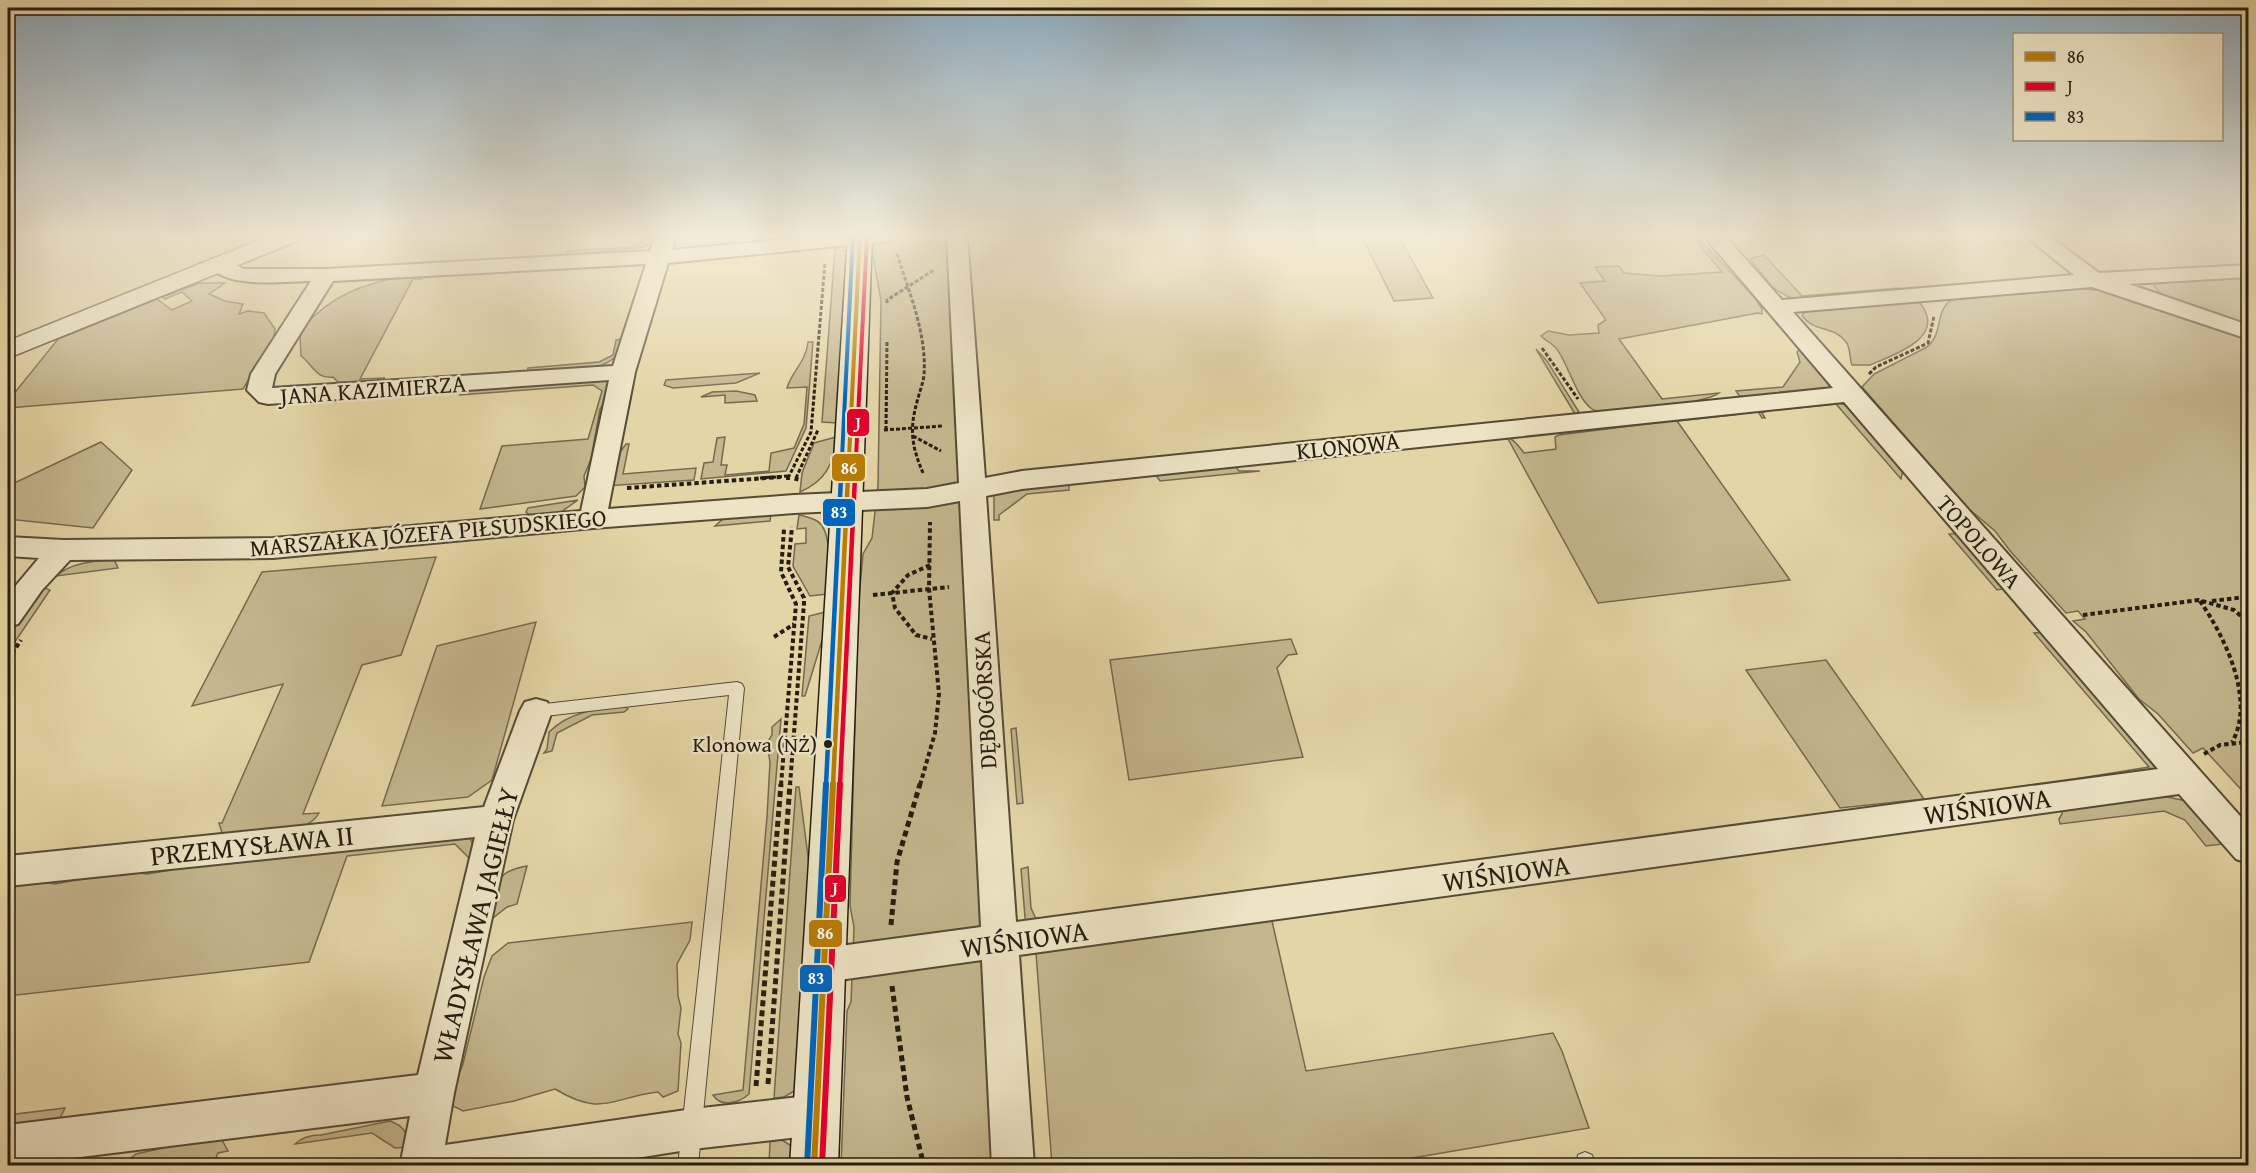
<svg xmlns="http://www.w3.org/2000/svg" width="2256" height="1173" viewBox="0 0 2256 1173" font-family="'Gentium Book Plus',serif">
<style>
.green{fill:#c4b68d;stroke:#746a4f;stroke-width:1.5}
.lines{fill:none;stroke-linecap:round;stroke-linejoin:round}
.service-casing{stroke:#554b36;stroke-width:2}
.minor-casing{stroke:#554b36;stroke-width:4}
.tertiary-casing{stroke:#554b36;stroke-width:3}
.secondary-casing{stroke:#251d11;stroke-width:3}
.path-far2{stroke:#251d11;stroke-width:3;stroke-dasharray:4 2;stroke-linecap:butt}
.path-far1{stroke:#251d11;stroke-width:4;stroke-dasharray:4.5 3;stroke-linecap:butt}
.path{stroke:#251d11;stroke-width:5;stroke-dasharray:6 4;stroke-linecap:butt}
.service{fill:#ede4c5;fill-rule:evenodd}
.minor{fill:#ede4c5;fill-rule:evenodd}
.tertiary{fill:#ede4c5;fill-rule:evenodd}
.secondary{fill:#ede4c5;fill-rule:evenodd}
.bus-1-far2-casing{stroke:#ede4c5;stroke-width:8}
.bus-1-far1-casing{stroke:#ede4c5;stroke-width:9}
.bus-1-casing{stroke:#ede4c5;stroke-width:10}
.bus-2-far2-casing{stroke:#ede4c5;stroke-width:8}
.bus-2-far1-casing{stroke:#ede4c5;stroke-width:9}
.bus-2-casing{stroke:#ede4c5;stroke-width:10}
.bus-3-far2-casing{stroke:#ede4c5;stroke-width:8}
.bus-3-far1-casing{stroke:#ede4c5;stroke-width:9}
.bus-3-casing{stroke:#ede4c5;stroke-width:10}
.bus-1-far2{stroke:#b87d05;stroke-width:4}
.bus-1-far1{stroke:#b87d05;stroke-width:4.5}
.bus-1{stroke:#b87d05;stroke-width:6}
.bus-2-far2{stroke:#e4002b;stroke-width:4}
.bus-2-far1{stroke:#e4002b;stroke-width:4.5}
.bus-2{stroke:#e4002b;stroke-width:6}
.bus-3-far2{stroke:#0065bd;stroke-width:4}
.bus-3-far1{stroke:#0065bd;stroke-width:4.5}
.bus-3{stroke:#0065bd;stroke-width:6}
.bus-dot{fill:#251d11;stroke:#ede4c5;stroke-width:2}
.labels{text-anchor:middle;stroke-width:4.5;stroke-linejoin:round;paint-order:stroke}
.bus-label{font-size:22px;fill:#251d11;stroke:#ede4c5;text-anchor:end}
.street-label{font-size:24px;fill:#251d11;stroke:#ede4c5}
.near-street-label{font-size:28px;fill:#251d11;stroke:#ede4c5}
.line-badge{stroke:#ede4c5;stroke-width:2}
.badge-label{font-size:16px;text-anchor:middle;font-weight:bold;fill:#fff}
</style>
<rect width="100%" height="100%" fill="#e4d5a6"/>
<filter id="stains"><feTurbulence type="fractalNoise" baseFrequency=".00333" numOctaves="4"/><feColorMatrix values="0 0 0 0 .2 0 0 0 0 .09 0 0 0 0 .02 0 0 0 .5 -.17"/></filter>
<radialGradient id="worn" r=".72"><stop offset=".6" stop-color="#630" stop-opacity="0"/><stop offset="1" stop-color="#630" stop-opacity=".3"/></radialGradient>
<g class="green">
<path d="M 646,235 L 651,235 L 651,242 L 644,247 L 565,255 L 567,251 L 632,247 L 644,241 Z"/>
<path d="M 880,235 L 949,235 L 1001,1165 L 841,1166 L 847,1011 L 851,1002 L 854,927 L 850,906 L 858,610 L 863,554 L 872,538 L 878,486 L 881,300 L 872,251 L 873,247 L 880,240 Z"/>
<path d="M 1361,235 L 1398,235 L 1433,298 L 1394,301 Z"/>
<path d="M 1691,235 L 1700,240 L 1755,298 L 1762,309 L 1762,314 L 1758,313 L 1619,339 L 1662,399 L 1719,393 C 1707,403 1604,418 1592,409 C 1575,397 1567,359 1555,347 C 1551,343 1545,340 1541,336 L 1548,331 L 1569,335 L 1599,333 L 1598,325 L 1606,320 L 1580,283 L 1605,281 L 1595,267 L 1619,266 L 1624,273 L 1660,276 L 1722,272 Z"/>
<path d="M 835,248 L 846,251 L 837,423 L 822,422 Z"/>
<path d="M 1764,255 L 1802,296 L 1899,288 L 1901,290 L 1794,300 L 1773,288 L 1750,259 Z"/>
<path d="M 405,276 L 420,276 L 422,279 L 413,279 L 360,379 L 385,378 L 369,383 L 338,382 L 333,377 C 317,380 312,364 301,356 L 300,334 L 303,328 C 329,296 365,283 405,276 Z"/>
<path d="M 2225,277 L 2248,281 L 2248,326 L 2162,295 L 2154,286 L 2154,282 Z"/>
<path d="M 200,283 L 225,283 L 209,294 L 225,301 L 243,304 L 239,314 L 248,311 L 264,313 L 275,329 L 274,337 L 243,389 L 8,408 L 8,401 L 58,339 L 157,299 L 172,310 L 192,301 L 182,292 L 165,299 L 162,297 Z"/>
<path d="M 2073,288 L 2108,291 L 2186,315 L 2248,338 L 2248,797 L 2203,748 L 2193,753 L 2158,714 L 2139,699 L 2086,632 L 2073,621 L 2085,619 L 2078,611 L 2066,613 L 2011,552 L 1995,531 L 1969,509 L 1862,387 L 1874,374 L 1927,347 C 1944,333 1934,313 1951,300 Z"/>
<path d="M 1908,301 L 1920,303 C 1948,338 1893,355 1870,365 L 1852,365 C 1849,358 1851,348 1846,342 C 1834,325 1813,333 1802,315 L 1808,309 Z"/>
<path d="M 623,339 C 621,345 620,353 615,357 C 598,374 549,373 526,375 L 528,368 L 599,362 L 613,355 L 616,340 Z"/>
<path d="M 808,342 L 813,342 L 806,428 L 786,471 L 701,479 L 704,463 L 713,462 L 717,438 L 725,437 L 721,465 L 727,465 L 725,475 L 769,471 L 771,453 L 794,448 L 804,424 L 807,387 L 787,388 C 792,371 806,362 808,342 Z"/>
<path d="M 1536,349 L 1547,361 L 1579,412 L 1575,414 Z"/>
<path d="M 1800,349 L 1804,350 L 1828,378 L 1829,386 L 1825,390 L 1741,398 L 1736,391 L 1783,387 L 1800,362 L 1797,352 Z"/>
<path d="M 760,373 L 736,383 L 673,388 L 664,385 L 666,380 Z"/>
<path d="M 605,378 L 610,380 L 612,391 L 600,409 L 591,459 L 584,476 L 585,487 L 576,496 L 480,509 L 502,446 L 588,439 L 602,391 L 593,385 L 459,395 L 480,386 Z"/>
<path d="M 736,391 L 755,395 L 757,401 L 725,403 L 725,395 L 701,397 L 712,392 Z"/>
<path d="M 1835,402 L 1850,406 L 1903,470 L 1901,479 L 1836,404 L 1766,411 L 1762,413 L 1765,418 L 1762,418 L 1759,413 L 1761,411 Z"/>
<path d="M 1725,414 L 1741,414 L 1677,421 L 1790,580 L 1598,603 L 1508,439 L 1501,439 L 1500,436 C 1512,436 1517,444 1524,453 L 1556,449 L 1555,437 L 1559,435 Z"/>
<path d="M 836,437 C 834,465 825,481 800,492 L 802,473 L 814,443 Z"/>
<path d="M 101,442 L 132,470 L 93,528 L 8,519 L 8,486 Z"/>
<path d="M 626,444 L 629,444 L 623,474 L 696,468 L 694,480 L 605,486 L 614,460 Z"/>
<path d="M 1235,466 L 1239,471 L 1260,471 L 1160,481 L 1155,474 Z"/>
<path d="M 1069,483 L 1069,490 L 1027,494 L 999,515 L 999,520 L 994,520 L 994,491 Z"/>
<path d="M 578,500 L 561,512 L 533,518 L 526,512 L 528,508 Z"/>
<path d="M 771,514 L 770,521 L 715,526 L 724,518 Z"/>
<path d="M 799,515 C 804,516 812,518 817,521 C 834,531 828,577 827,594 L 810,596 L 793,566 L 795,544 L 806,543 L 806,528 L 797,529 Z"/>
<path d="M 1960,533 L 2009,588 L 1997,590 L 1949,534 Z"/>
<path d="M 436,557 L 401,655 L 362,665 L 303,814 L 319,813 C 305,838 249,834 223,836 L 219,823 L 222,823 L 283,684 L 192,706 L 262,572 Z"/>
<path d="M 114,559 L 118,568 L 56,576 C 71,563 94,561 114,559 Z"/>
<path d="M 45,588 L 50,590 L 8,652 L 11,643 L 8,640 L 8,633 L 41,589 Z"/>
<path d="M 825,612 L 824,634 L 805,696 L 802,696 L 809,616 Z"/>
<path d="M 536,622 L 492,780 L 468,797 L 382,806 L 437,646 Z"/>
<path d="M 2049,632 L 2155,759 L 2157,769 L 2154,772 L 2041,787 L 2037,785 L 2149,767 L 2034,633 Z"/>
<path d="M 1291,639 L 1297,654 L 1288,655 L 1277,668 L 1303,757 L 1129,780 L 1110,660 Z"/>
<path d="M 1826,660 L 1924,799 L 1840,808 L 1746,670 Z"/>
<path d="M 625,706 L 628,709 L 624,712 L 592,715 L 557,733 L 552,751 L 544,753 L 547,749 L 549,732 C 570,711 597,709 625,706 Z"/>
<path d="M 781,719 L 749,1094 C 739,1103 721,1108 713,1095 L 743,1090 L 767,817 L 770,762 L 767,743 L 772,735 L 772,727 Z"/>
<path d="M 1016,728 L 1023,803 L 1017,804 L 1011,729 Z"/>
<path d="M 796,787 L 799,787 L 809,864 L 796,1090 L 784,1097 L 774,1098 Z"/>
<path d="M 2163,796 L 2186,801 L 2223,844 L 2206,846 L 2185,820 L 2164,811 L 2060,824 L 2059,819 L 2062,814 L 2062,808 Z"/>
<path d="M 469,837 L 475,848 L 470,859 L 455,844 L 347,856 L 309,962 L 8,996 L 8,888 L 41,882 L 55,884 L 126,871 L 147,874 L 195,866 Z"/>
<path d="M 527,866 L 517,904 L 507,907 L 493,918 C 497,887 491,872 527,866 Z"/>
<path d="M 1028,867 L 1031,908 L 1036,919 L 1198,897 L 1200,900 L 1026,929 L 1021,869 Z"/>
<path d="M 1272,921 L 1306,1071 L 1553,1033 L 1562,1051 L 1589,1128 L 1371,1165 L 1052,1165 L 1036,953 Z"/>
<path d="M 692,922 L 690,940 L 677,964 L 678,996 L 681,1008 L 678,1034 L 681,1043 L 678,1091 L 663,1097 L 658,1092 C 612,1097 603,1118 555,1089 L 514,1101 L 463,1111 L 453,1106 L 451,1093 L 463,1064 L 484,977 L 492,956 L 508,943 Z"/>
<path d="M 65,1108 L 53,1132 L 8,1137 L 8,1115 Z"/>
<path d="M 390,1121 C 404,1126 408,1133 407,1147 L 395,1148 L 372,1133 L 295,1144 C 302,1137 310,1135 321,1135 Z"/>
<path d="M 222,1140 L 228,1151 L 218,1153 L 213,1165 L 122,1165 L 136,1154 L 172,1146 Z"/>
<path d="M 782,1140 L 793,1147 L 792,1165 L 769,1166 L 770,1141 Z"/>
</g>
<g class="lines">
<g class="service-casing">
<g id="service">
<path d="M 737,682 L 742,684 L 744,688 L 698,1166 L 678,1166 L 729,695 L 536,717 L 531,715 L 529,711 L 531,707 L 536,705 Z"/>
<path d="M 1585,1152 L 1592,1155 L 1596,1166 L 1576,1166 L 1578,1155 Z"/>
</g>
</g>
<g class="minor-casing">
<g id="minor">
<path d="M 656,235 L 676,235 L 672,250 L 828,235 L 899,235 L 896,239 L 889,241 L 668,263 L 635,372 L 608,509 L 794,495 L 927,489 L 959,483 L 947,235 L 967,235 L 985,478 L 1022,471 L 1833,388 L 1703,235 L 1724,235 L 1782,300 L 2074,275 L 2029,239 L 2026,235 L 2048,235 L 2099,273 L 2248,265 L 2248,277 L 2129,284 L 2248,325 L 2248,339 L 2092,287 L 1793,312 L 2248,825 L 2248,863 L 2236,859 L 2179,794 L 1019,955 L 1034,1166 L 992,1166 L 982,960 L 825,982 L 812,977 L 806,965 L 812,953 L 825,948 L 981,927 L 960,501 L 927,507 L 794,513 L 593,528 L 273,558 L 70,560 L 42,590 L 18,624 L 8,627 L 8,595 L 39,558 L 8,556 L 8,537 L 63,540 L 273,538 L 581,511 L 609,380 L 268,404 L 259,402 L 247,390 L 251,374 L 311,281 C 283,281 226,290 208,264 L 211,259 L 219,258 L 227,259 L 243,269 L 326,269 L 650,251 ZM 646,264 L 613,366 L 272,388 L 275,374 L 333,281 ZM 1844,402 L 2158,769 L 1016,922 L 986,496 L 1022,489 Z"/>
<path d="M 536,699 L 547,702 L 552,711 L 513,820 L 454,1093 L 445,1145 L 693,1109 L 816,1095 L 830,1101 L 836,1115 L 830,1129 L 816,1135 L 693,1149 L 586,1166 L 400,1166 L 410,1116 L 8,1166 L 8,1125 L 418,1075 L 475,837 L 8,886 L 8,856 L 484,807 L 520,711 L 525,702 Z"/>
</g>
</g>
<g class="tertiary-casing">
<path id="tertiary" d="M 272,235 L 304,235 L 300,240 L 8,358 L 8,341 Z"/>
</g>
<g class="secondary-casing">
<path id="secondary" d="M 848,235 L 872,235 L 838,1166 L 790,1166 Z"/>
</g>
<g class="path-far2">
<path d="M 897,254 C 909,292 927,334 924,375 C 923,384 919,393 917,402 C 909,430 912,447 923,473"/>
<path d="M 887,303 L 887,300 L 934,270"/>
<path d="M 1542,348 L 1578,399"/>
<path d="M 1869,374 L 1876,367 L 1928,343 L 1934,316"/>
<path d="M 884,430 L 943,426"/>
<path d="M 886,430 L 887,341"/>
<path d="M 913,436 L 941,451"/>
<path d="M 760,478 L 789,476"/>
<path d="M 788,478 L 811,432 L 825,262"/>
<path d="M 796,478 L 818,430"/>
</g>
<g class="path-far1">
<path d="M 788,480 L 788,477"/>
<path d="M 796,481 L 797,477"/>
<path d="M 627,488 L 781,477"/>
<path d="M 930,565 L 908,575 L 892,593 L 895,608 L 916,635 L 932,639"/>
<path d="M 873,595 L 949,587"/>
<path d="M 2200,601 C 2225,637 2256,701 2232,742"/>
<path d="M 2212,601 L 2246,597"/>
<path d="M 2083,615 L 2199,600 L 2234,610 L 2248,622"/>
<path d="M 774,637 L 794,624"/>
<path d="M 8,660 L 21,640"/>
<path d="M 2204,754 L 2220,745 L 2248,742"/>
<path d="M 781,785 L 796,604 L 781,572 L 784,529"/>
<path d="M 790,785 L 804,603 L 804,598 L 788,567 L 792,527"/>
<path d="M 920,785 L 935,733 L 939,694 L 929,589 L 930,522"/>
</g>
<g class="path">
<path d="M 891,925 L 897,862 L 920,784"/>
<path d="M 892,986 L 907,1097 L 924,1166"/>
<path d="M 768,1084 L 790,784"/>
<path d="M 756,1086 L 781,784"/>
</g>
<use href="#service" class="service"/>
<use href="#minor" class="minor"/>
<use href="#tertiary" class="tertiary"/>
<use href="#secondary" class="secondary"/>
<g class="bus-1-far2-casing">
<path id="bus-1-far2" d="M 848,478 L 860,235"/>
</g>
<g class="bus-1-far1-casing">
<path id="bus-1-far1" d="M 833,785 L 848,477"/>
</g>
<g class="bus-1-casing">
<path id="bus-1" d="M 814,1166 L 833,784"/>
</g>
<g class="bus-2-far2-casing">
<path id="bus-2-far2" d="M 855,478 L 867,235"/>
</g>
<g class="bus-2-far1-casing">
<path id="bus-2-far1" d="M 840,785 L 855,477"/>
</g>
<g class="bus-2-casing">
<path id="bus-2" d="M 822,1166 L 840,784"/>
</g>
<g class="bus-3-far2-casing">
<path id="bus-3-far2" d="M 841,478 L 853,235"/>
</g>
<g class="bus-3-far1-casing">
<path id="bus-3-far1" d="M 826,785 L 841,477"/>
</g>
<g class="bus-3-casing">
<path id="bus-3" d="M 807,1166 L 826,784"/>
</g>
<use href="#bus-1-far2" class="bus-1-far2"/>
<use href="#bus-1-far1" class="bus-1-far1"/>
<use href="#bus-1" class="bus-1"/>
<use href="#bus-2-far2" class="bus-2-far2"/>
<use href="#bus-2-far1" class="bus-2-far1"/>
<use href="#bus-2" class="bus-2"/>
<use href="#bus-3-far2" class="bus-3-far2"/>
<use href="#bus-3-far1" class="bus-3-far1"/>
<use href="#bus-3" class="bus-3"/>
</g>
<linearGradient id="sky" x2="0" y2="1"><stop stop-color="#8ca8b9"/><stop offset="0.59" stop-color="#f3ecd7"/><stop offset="1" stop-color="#f3ecd7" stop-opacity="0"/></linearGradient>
<rect width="2256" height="399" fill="url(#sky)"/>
<circle class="bus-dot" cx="828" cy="744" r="5"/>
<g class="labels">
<g class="bus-label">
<text x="817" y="752">Klonowa (NŻ)</text>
</g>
<g class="street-label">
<text transform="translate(373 390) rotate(-4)" y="8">JANA KAZIMIERZA</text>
<text transform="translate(1348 446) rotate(-6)" y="8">KLONOWA</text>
<text transform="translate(428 533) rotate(-5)" y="8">MARSZAŁKA JÓZEFA PIŁSUDSKIEGO</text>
<text transform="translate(1979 542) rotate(49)" y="8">TOPOLOWA</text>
<text transform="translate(985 700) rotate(-93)" y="8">DĘBOGÓRSKA</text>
</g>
<g class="near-street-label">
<text transform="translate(1987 806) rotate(-8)" y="10">WIŚNIOWA</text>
<text transform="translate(252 845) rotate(-6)" y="10">PRZEMYSŁAWA II</text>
<text transform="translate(1506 873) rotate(-8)" y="10">WIŚNIOWA</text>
<text transform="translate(475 925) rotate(-76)" y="10">WŁADYSŁAWA JAGIEŁŁY</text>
<text transform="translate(1024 939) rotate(-8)" y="10">WIŚNIOWA</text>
</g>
</g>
<g class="line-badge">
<rect x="846" y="408" width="24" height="29" rx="6" fill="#e4002b"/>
<rect x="831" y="453" width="35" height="29" rx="6" fill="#b87d05"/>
<rect x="822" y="498" width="34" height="29" rx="6" fill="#0065bd"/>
<rect x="824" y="874" width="23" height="29" rx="6" fill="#e4002b"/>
<rect x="808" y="919" width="35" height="29" rx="6" fill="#b87d05"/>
<rect x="799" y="964" width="34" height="29" rx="6" fill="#0065bd"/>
</g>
<g class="badge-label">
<text x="858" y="429">J</text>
<text x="849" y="474">86</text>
<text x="839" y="518">83</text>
<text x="835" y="894">J</text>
<text x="825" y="939">86</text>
<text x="816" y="984">83</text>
</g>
<rect width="2256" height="1173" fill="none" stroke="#e4d5a6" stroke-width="30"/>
<rect x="9" y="9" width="2238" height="1155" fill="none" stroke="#251d11" stroke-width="3"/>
<rect x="15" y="15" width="2226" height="1143" fill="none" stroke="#251d11" stroke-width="1.5"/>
<rect x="2013" y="33" width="210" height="108" fill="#ede4c5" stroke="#9d947d" stroke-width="1.5"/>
<rect x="2025" y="52" width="30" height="9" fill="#b87d05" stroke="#9d947d" stroke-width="1.5"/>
<text x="2067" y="63" font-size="18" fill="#251d11">86</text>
<rect x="2025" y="82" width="30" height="9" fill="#e4002b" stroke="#9d947d" stroke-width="1.5"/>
<text x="2067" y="93" font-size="18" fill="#251d11">J</text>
<rect x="2025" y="112" width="30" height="9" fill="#0065bd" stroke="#9d947d" stroke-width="1.5"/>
<text x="2067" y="123" font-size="18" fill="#251d11">83</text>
<rect width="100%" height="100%" filter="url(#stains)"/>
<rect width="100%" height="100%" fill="url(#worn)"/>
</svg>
